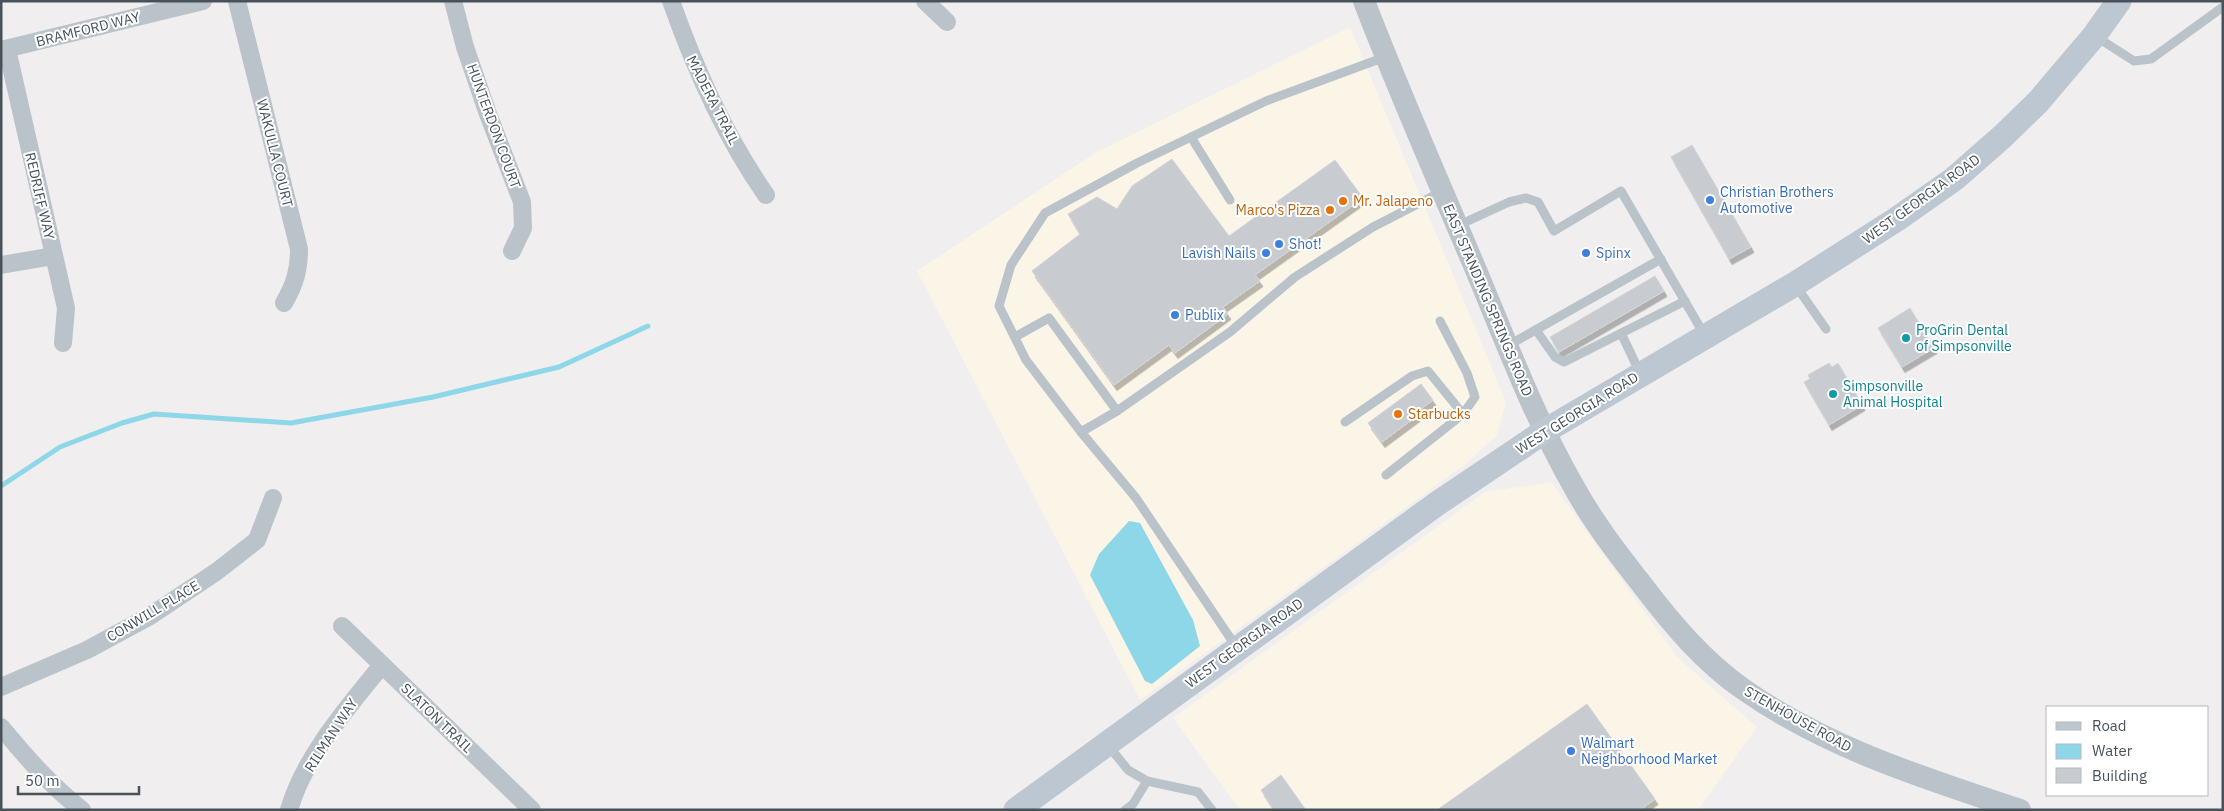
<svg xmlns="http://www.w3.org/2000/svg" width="2224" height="811" viewBox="0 0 2224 811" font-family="'IBM Plex Sans',sans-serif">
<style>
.commercial{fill:#fbf5e7}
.water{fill:#8dd7e8}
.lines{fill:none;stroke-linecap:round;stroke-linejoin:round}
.stream{stroke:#8dd7e8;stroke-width:5}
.building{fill:#c8cbd0;stroke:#d2d4d9;filter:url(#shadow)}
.service{stroke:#bac3ca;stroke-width:9}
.minor{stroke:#bac3ca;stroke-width:18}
.tertiary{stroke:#bac3ca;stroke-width:22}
.secondary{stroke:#bcc7d1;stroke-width:25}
.shop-dot{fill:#3f7fe0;stroke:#fff;stroke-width:2}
.food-dot{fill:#e8710a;stroke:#fff;stroke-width:2}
.culture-dot{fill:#0f9aa8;stroke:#fff;stroke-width:2}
.labels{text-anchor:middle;stroke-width:4;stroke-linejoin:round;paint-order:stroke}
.street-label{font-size:14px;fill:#47525a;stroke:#fff}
.shop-label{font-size:14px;fill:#366cbe;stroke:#fff;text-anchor:start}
.food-label{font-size:14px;fill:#c56008;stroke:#fff;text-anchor:start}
.culture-label{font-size:14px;fill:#0d838f;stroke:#fff;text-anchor:start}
</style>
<defs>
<filter id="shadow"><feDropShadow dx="3" dy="5.5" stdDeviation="0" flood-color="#0004"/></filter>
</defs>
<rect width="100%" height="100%" fill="#f0eeee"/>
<g class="commercial">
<path d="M 1350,27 L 1506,402 L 1497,435 L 1466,464 L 1140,700 L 917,271 L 1095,153 Z"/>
<path d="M 1551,482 L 1677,657 L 1757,727 L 1698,810 L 1240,810 L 1173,718 L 1485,492 Z"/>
</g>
<path class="water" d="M 1129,521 L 1140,523 L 1193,620 L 1200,646 L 1152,684 L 1145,681 L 1090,575 L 1099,554 Z"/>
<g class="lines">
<path class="stream" d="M 1,486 L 60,447 L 122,423 L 154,414 L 291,423 L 433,397 L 559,367 L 648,326"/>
</g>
<g class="building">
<path d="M 1692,145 L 1751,247 L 1729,259 L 1671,157 Z"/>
<path d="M 1172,159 L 1229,236 L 1335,160 L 1363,198 L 1255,275 L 1260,281 L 1223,307 L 1228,314 L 1175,353 L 1169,345 L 1114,385 L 1032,271 L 1080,234 L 1068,214 L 1097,197 L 1117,209 L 1132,186 Z"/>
<path d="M 1655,276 L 1664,291 L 1559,352 L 1550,337 Z"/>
<path d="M 1910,308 L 1934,348 L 1902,367 L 1878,328 Z"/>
<path d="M 1829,363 L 1832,367 L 1838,363 L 1862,405 L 1829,425 L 1804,382 L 1810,379 L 1808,375 Z"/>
<path d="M 1421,384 L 1433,400 L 1415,413 L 1417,416 L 1382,442 L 1368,423 Z"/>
<path d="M 1587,704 L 1655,799 L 1640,810 L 1437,810 Z"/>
<path d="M 1281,775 L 1306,810 L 1274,810 L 1261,790 Z"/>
</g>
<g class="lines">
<g class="service">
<path d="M 2095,36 L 2134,61 L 2151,59 L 2223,7"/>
<path d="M 1191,137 L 1230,200"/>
<path d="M 1457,226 L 1509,202 L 1526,198 L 1538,202 L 1554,231 L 1621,191 L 1705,336"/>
<path d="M 1796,286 L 1826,329"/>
<path d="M 1536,330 L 1555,357 L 1564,362 L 1685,301"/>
<path d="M 1621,333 L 1640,373"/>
<path d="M 1015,337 L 1049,318 L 1117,411"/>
<path d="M 1509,345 L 1661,259"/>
<path d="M 1345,422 L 1412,376 L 1428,371 L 1463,414"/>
<path d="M 1081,432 L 1117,411 L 1230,332 L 1295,277 L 1373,227 L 1441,192"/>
<path d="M 1386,475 L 1463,414 L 1475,397 L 1467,373 L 1440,321"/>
<path d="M 1237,648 L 1136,498 L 1081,432 L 1026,360 L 999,306 L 1011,265 L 1045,213 L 1137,163 L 1266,101 L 1385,57"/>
<path d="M 1107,744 L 1128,770 L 1147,781 L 1198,792 L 1212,810"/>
<path d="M 1125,810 L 1133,804 L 1147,781"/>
</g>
<g class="minor">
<path d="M 237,1 L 299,249 C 299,270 295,284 284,303"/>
<path d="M 453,1 L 465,47 L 488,114 L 522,202 L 523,228 L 512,251"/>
<path d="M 671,1 C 695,69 724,135 766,195"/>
<path d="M 925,1 L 947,22"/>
<path d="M 7,49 L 66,308 L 63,343"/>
<path d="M 1,50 L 203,1"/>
<path d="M 1,265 L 54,256"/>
<path d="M 342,626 L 532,810"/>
<path d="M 1,687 L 87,650 L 150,616 L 216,572 L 257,540 L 273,498"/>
<path d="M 1,727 C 26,757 51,786 82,810"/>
<path d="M 289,810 C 304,757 348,707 382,665"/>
</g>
<path class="tertiary" d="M 1364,1 C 1397,87 1434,171 1470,256 C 1503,333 1532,414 1574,487 C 1593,522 1619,555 1643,586 C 1672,624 1704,662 1743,689 C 1827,748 1924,778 2020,810"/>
<path class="secondary" d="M 1016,810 L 1438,503 L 1545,431 L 1795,284 L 1897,219 L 1954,179 L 2003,136 L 2038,102 L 2094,36 L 2119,1"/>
</g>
<g class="shop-dot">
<circle cx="1710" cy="200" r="5"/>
<circle cx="1279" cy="244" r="5"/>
<circle cx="1266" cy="253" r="5"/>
<circle cx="1586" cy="253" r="5"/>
<circle cx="1175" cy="315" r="5"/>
<circle cx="1571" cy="751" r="5"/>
</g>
<g class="food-dot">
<circle cx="1343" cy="201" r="5"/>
<circle cx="1330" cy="210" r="5"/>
<circle cx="1398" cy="414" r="5"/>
</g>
<g class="culture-dot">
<circle cx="1906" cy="338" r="5"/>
<circle cx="1833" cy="394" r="5"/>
</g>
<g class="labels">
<g class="street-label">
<text transform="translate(88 29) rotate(-14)" y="5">BRAMFORD WAY</text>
<text transform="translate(713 100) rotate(63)" y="5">MADERA TRAIL</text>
<text transform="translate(494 126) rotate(70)" y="5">HUNTERDON COURT</text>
<text transform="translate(275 153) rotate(76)" y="5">WAKULLA COURT</text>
<text transform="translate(40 196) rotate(77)" y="5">REDRIFF WAY</text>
<text transform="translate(1921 199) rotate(-36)" y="5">WEST GEORGIA ROAD</text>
<text transform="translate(1488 300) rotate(67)" y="5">EAST STANDING SPRINGS ROAD</text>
<text transform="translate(1577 413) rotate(-32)" y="5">WEST GEORGIA ROAD</text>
<text transform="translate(153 611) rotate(-31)" y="5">CONWILL PLACE</text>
<text transform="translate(1244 643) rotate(-36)" y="5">WEST GEORGIA ROAD</text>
<text transform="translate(437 718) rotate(44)" y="5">SLATON TRAIL</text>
<text transform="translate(1798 719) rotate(29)" y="5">STENHOUSE ROAD</text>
<text transform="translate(331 735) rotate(-57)" y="5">RILMAN WAY</text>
</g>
<g class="shop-label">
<text x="1720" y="197">Christian Brothers<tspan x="1720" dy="16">Automotive</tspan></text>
<text x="1289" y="249">Shot!</text>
<text x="1256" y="258" text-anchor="end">Lavish Nails</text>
<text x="1596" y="258">Spinx</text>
<text x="1185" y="320">Publix</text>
<text x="1581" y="748">Walmart<tspan x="1581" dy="16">Neighborhood Market</tspan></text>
</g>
<g class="food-label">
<text x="1353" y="206">Mr. Jalapeno</text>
<text x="1320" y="215" text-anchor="end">Marco's Pizza</text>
<text x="1408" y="419">Starbucks</text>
</g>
<g class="culture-label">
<text x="1916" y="335">ProGrin Dental<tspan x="1916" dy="16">of Simpsonville</tspan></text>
<text x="1843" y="391">Simpsonville<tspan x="1843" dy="16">Animal Hospital</tspan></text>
</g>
</g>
<rect width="2224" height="811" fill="none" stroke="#47525a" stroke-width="5"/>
<rect x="2046" y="706" width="162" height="90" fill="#ffffff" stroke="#b5babd"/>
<rect x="2056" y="722" width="25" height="8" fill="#bcc7d1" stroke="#b5babd"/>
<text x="2092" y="731" font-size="15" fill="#47525a">Road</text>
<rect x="2056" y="744" width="25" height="15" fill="#8dd7e8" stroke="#b5babd"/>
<text x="2092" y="756" font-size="15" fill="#47525a">Water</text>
<rect x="2056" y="768" width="25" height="15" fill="#c8cbd0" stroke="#b5babd"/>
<text x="2092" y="781" font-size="15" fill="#47525a">Building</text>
<path d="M18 786v8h121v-8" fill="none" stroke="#47525a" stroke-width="2.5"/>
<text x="25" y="786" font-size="15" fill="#47525a" stroke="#ffffff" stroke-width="4" paint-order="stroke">50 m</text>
</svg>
